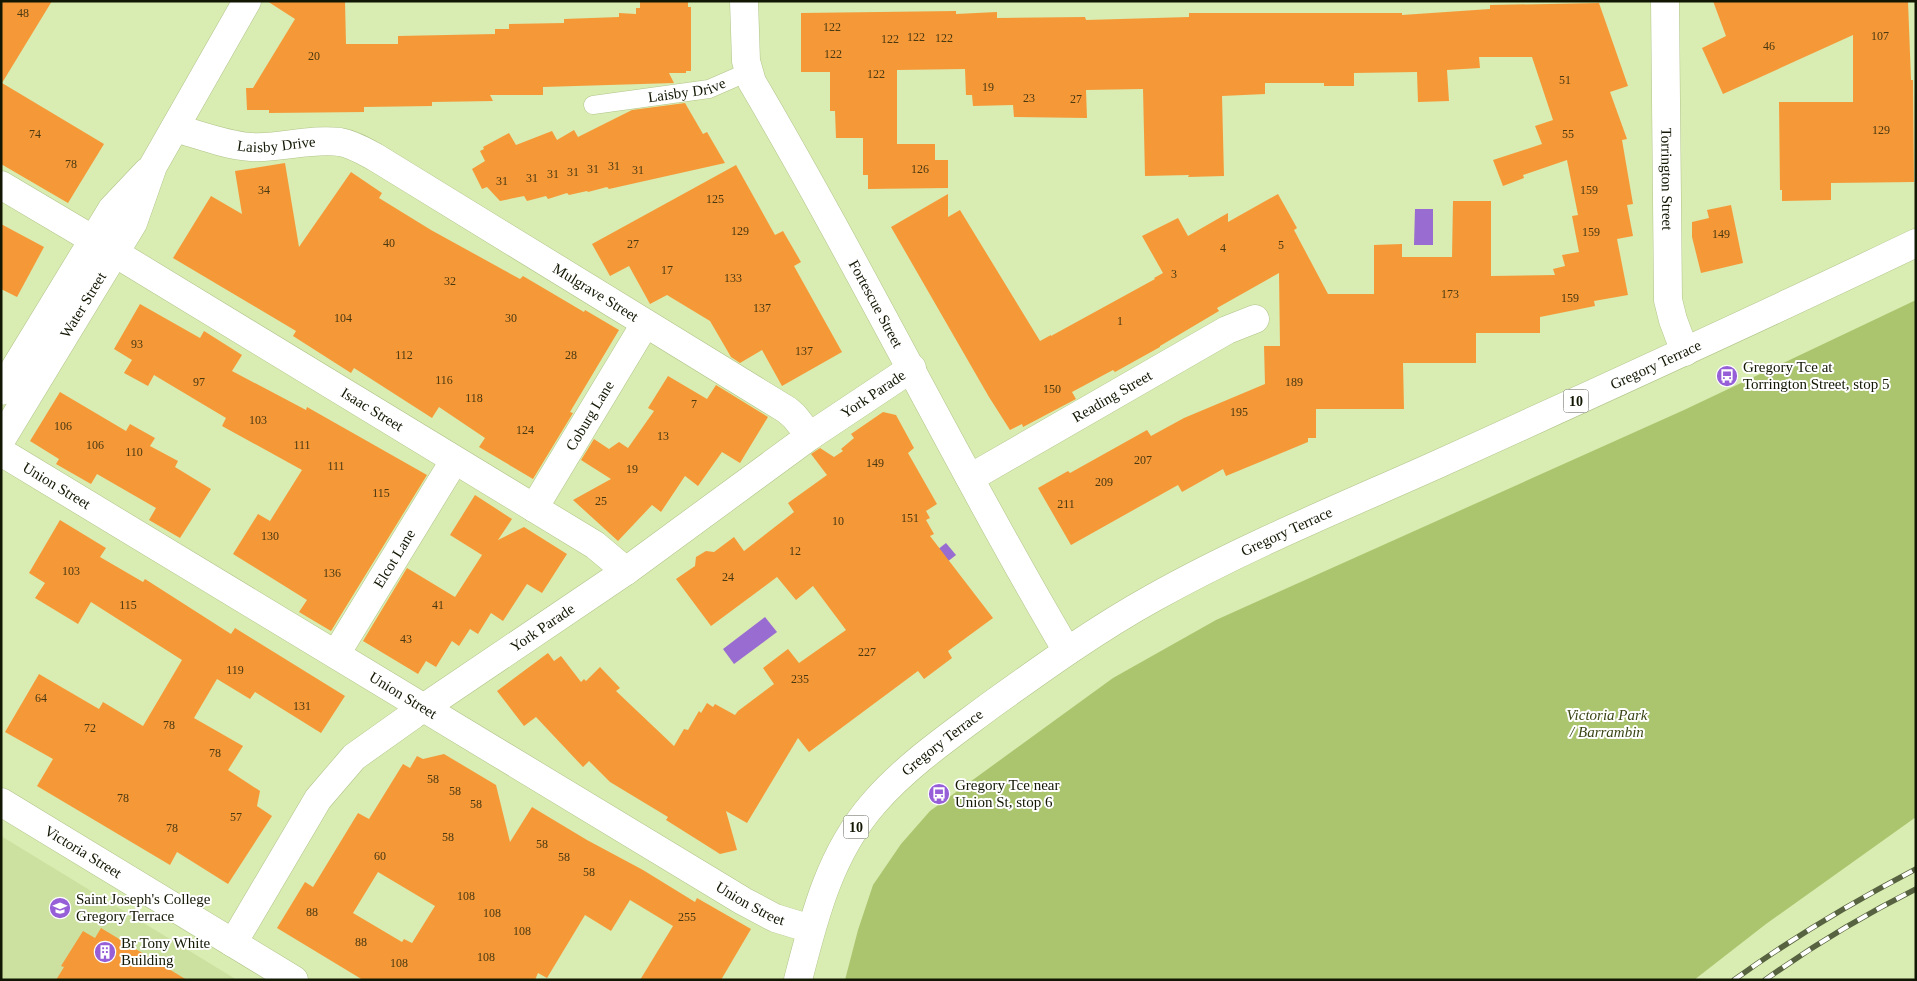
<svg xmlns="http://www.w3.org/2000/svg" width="1917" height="981" viewBox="0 0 1917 981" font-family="'Times New Roman',serif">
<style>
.built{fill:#cce1a0}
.green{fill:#abc56f}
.water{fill:#996cd1}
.building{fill:#f59938;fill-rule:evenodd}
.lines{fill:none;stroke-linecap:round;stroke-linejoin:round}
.lane-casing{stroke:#b1c48a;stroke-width:19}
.street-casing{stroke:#b1c48a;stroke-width:29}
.secondary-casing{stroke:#b1c48a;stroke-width:29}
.primary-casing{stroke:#b1c48a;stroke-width:29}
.lane{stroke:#fff;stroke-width:18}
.street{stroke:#fff;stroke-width:28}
.secondary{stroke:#fff;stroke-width:28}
.primary{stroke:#fff;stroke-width:28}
.rail-casing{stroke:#576240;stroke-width:5.5}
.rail{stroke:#fff;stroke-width:4;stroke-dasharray:11;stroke-linecap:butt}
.labels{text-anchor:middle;stroke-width:4;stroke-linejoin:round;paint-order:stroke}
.number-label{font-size:12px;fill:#4a3810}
.shield{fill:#fff;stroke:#585d4f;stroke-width:1}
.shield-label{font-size:14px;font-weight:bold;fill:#111703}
.street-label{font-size:15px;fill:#111703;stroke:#fff}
.poi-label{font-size:15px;fill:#111703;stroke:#fff;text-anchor:start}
.park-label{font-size:15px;font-style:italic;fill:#384514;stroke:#fff}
</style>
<rect width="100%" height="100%" fill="#d9ecb1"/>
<path class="built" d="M 1,836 L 237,980 L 1,980 Z"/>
<path class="green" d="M 1916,300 L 1916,817 L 1766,924 L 1694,980 L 845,980 L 858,930 L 873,885 L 901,844 L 930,811 L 1113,678 L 1216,620 L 1684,410 Z"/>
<g class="water">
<path d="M 1415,209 L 1433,209 L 1433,245 L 1414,245 Z"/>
<path d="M 946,543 L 956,555 L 923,581 L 913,569 Z"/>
<path d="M 765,617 L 777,632 L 734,664 L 723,649 Z"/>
</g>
<g class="building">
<path d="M 1,1 L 52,1 L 2,83 L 104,144 L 68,203 L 1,164 Z"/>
<path d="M 267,1 L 345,1 L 346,44 L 398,44 L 398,36 L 495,34 L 495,29 L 509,29 L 509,24 L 564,23 L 564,19 L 619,17 L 619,13 L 636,14 L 636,8 L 640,8 L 640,1 L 688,1 L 688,7 L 691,7 L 691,71 L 686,71 L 686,73 L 669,73 L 674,83 L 543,87 L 543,95 L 490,95 L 493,101 L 432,102 L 432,106 L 364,107 L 364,112 L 269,113 L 269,110 L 247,110 L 246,88 L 253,88 L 295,19 Z"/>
<path d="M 1713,1 L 1908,1 L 1911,80 L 1913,80 L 1914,182 L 1831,183 L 1831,200 L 1782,201 L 1782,190 L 1780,190 L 1779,102 L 1853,102 L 1853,35 L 1723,94 L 1702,48 L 1726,36 Z"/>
<path d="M 1599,3 L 1628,86 L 1610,92 L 1627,139 L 1622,140 L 1633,204 L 1627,205 L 1633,236 L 1617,239 L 1628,295 L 1594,301 L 1595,306 L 1540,317 L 1540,333 L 1476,333 L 1476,363 L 1403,363 L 1404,409 L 1316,409 L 1316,438 L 1308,438 L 1308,442 L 1226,476 L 1223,469 L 1182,492 L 1178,485 L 1071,545 L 1038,488 L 1068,471 L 1070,473 L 1147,430 L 1151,436 L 1184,418 L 1265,384 L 1264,346 L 1280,346 L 1279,273 L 1217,308 L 1219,311 L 1160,346 L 1160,347 L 1115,372 L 1113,370 L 1072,392 L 1076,399 L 1023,427 L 1022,424 L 1010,430 L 989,397 L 891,227 L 948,194 L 948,217 L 960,210 L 1040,341 L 1051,335 L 1051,336 L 1155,279 L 1154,278 L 1163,273 L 1142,236 L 1178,218 L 1188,236 L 1228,213 L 1228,222 L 1278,194 L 1297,228 L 1294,230 L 1328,294 L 1374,294 L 1374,245 L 1402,244 L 1402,257 L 1452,257 L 1453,201 L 1491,201 L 1491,276 L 1555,275 L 1553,269 L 1565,266 L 1562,255 L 1579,252 L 1572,216 L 1578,215 L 1567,160 L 1523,175 L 1524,178 L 1503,186 L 1493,160 L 1542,144 L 1535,126 L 1553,120 L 1532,57 L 1479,57 L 1480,68 L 1447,70 L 1449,101 L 1418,102 L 1417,72 L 1354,73 L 1354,86 L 1324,86 L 1324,83 L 1265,83 L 1265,94 L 1222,96 L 1224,176 L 1188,177 L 1189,175 L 1145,176 L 1143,89 L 1086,90 L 1087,118 L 1014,117 L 1013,105 L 973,106 L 972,95 L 966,95 L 965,69 L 897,70 L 897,144 L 935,144 L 935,160 L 948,160 L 948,188 L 868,189 L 868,175 L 863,175 L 863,138 L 836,138 L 835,111 L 830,111 L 830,72 L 801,72 L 801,13 L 956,11 L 956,14 L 997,12 L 997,18 L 1085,17 L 1086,20 L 1189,17 L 1189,13 L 1402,13 L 1402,15 L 1490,9 L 1490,5 Z"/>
<path d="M 685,103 L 703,134 L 707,132 L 725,163 L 609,189 L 607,187 L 588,192 L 587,191 L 569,195 L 567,193 L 548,199 L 546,196 L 527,201 L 524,196 L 500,201 L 487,187 L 482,189 L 472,169 L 485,161 L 480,151 L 484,149 L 483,147 L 509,133 L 516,145 L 552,131 L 557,140 L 574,130 L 578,137 L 632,110 Z"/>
<path d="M 285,163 L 299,247 L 351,172 L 382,193 L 379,198 L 431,230 L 520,279 L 523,276 L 584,312 L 585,310 L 619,330 L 570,412 L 573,413 L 533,479 L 479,447 L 485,438 L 439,407 L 432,418 L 354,368 L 351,373 L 293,336 L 296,331 L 173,258 L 211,196 L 242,214 L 235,171 Z"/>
<path d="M 736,165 L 775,235 L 783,231 L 801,262 L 794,266 L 842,352 L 782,386 L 762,350 L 740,363 L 731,357 L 710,321 L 667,295 L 650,304 L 629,266 L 610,276 L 592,244 Z"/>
<path d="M 1731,205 L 1743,263 L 1701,273 L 1692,237 L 1692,222 L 1709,218 L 1707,210 Z"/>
<path d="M 1,224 L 44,247 L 17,297 L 1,289 Z"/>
<path d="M 140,304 L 200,338 L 204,331 L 242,355 L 232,371 L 306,410 L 307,407 L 427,475 L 331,631 L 299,612 L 307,600 L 233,554 L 258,514 L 270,521 L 302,470 L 222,426 L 226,418 L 154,375 L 148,386 L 124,373 L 132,360 L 114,349 Z"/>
<path d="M 668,376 L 707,399 L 716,385 L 768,417 L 740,463 L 722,452 L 698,486 L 685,476 L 661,512 L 652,505 L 618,541 L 573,500 L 611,479 L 581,460 L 594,439 L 609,449 L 619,442 L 628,448 L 654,411 L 648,408 Z"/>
<path d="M 60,392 L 126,431 L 130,424 L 155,438 L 150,446 L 178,461 L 175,467 L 211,489 L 180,538 L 149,520 L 156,508 L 97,474 L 91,484 L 56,464 L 59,459 L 30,441 Z"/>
<path d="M 883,412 L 896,415 L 914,448 L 908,453 L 937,504 L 926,511 L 930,518 L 926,520 L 934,534 L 930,536 L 993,618 L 948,651 L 952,658 L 924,679 L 918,671 L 809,752 L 798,738 L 747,823 L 726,811 L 737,850 L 720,854 L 666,820 L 668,817 L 610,782 L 589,761 L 583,767 L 536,717 L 524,726 L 497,691 L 548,653 L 554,661 L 561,656 L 581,682 L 584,679 L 586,681 L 600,667 L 620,688 L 616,691 L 674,746 L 684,729 L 688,730 L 699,711 L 701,713 L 707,703 L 713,707 L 715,704 L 735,715 L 738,711 L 774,684 L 763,668 L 788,649 L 799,663 L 846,630 L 813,586 L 796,600 L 777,577 L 711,626 L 676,579 L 695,566 L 696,557 L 706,551 L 714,552 L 734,537 L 744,551 L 794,512 L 788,503 L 827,475 L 811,454 L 820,448 L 834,457 L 843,451 L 841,449 L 854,438 L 851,434 Z"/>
<path d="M 475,495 L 512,519 L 498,540 L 524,527 L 567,554 L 542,593 L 527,584 L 503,621 L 491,613 L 478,634 L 470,629 L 459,646 L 452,641 L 436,667 L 426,661 L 418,674 L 363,641 L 407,568 L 455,597 L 482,555 L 450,535 Z"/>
<path d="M 60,520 L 106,548 L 100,557 L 143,582 L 145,579 L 231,634 L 235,628 L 345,696 L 321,733 L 255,692 L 250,699 L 217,679 L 194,718 L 243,746 L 228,770 L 260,791 L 257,806 L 272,816 L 228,884 L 177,852 L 170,865 L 37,786 L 53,759 L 5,732 L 39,674 L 99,709 L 103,702 L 143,726 L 182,660 L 91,602 L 78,624 L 35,598 L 45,583 L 29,573 Z"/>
<path d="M 444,754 L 496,785 L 510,842 L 532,807 L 587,840 L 643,870 L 695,902 L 697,898 L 751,929 L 721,980 L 640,980 L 673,926 L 630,900 L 611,931 L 585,915 L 547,978 L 538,973 L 535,980 L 363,980 L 277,928 L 305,882 L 313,887 L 358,813 L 369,819 L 403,764 L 410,768 L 417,756 L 423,759 ZM 378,872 L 435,906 L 412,943 L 404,939 L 402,942 L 353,913 Z"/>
<path d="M 101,928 L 187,980 L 56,980 L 64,967 L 61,966 L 83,931 L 95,938 Z"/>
</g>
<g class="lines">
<g class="lane-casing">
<g id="lane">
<path id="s1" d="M 593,105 L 709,89 L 748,72"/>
</g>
</g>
<g class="street-casing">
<g id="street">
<path id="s2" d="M 744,1 L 746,61 L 752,82 C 862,269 957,464 1067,651"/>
<path id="s3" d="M 1665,1 L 1668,300 L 1673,320 L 1685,352"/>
<path id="s4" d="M 175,128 C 200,135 225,145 251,147 C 280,149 310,138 340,142 C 352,144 364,151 375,157 L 787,410 L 794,416 L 810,436"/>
<path d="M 1,185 L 92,239"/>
<path id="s5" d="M 115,253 L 595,545 L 626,571"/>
<path id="s6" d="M 1,452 L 743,901 L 775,918 L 811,929"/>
<path id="s7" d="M 970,478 L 1227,330 L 1255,319"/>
<path id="s8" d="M 534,508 L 645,324"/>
<path id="s9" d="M 336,654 L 454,461"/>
<path id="s10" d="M 1,802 L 294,980"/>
<path id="s11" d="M 233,943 L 318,799 L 354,757 L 413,715 L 626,571 L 810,436 L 912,368"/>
</g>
</g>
<g class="secondary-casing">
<g id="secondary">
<path d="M 1,391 L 112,209 L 147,172"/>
<path id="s12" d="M 1,440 L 133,223 L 153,166 L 247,1"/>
</g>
</g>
<g class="primary-casing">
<g id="primary">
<path id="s13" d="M 798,980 C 814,917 830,853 874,803 C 907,765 951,735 991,705 C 1044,667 1097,629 1153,598 C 1244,547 1342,507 1436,465 C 1597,392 1757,319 1916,243"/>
</g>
</g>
<use href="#lane" class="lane"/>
<use href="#street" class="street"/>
<use href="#secondary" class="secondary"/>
<use href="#primary" class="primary"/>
<g class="rail-casing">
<g id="rail">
<path d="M 1734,980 C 1792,938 1853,902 1916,869"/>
<path d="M 1765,980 C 1811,947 1866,914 1916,889"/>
</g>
</g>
<use href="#rail" class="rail"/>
</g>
<defs>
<g id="bus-disc" transform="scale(1.125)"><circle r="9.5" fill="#965fd7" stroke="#fff"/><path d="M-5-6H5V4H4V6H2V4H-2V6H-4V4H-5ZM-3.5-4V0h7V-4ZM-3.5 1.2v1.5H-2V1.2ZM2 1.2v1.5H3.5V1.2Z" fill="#fff"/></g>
<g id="school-disc" transform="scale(1.125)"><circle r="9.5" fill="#965fd7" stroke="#fff"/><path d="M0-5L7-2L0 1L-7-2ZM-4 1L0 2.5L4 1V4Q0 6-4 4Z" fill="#fff"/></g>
<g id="building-disc" transform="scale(1.125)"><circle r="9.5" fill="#965fd7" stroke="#fff"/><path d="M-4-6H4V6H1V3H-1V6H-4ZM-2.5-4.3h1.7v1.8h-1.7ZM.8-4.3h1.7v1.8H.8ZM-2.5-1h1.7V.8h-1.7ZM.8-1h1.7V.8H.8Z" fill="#fff"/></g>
</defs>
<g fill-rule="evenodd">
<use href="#bus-disc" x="1727" y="376"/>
<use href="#bus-disc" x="939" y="794"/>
<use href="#school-disc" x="60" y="908"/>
<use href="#building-disc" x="105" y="952"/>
</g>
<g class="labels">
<g class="number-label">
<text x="23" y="17">48</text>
<text x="832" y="31">122</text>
<text x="1880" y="40">107</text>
<text x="916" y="41">122</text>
<text x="944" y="42">122</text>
<text x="890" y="43">122</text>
<text x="1769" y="50">46</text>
<text x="833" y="58">122</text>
<text x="314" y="60">20</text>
<text x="876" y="78">122</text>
<text x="1565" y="84">51</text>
<text x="988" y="91">19</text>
<text x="1029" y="102">23</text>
<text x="1076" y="103">27</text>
<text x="1881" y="134">129</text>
<text x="35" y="138">74</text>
<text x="1568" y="138">55</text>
<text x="71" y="168">78</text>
<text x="614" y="170">31</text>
<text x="593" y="173">31</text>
<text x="920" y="173">126</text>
<text x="638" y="174">31</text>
<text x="573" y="176">31</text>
<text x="553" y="178">31</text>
<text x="532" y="182">31</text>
<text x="502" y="185">31</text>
<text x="264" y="194">34</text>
<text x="1589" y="194">159</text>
<text x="715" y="203">125</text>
<text x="740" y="235">129</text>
<text x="1591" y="236">159</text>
<text x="1721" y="238">149</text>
<text x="389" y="247">40</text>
<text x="633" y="248">27</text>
<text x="1281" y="249">5</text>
<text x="1223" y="252">4</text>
<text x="667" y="274">17</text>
<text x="1174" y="278">3</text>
<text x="733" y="282">133</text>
<text x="450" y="285">32</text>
<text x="1450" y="298">173</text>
<text x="1570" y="302">159</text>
<text x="762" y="312">137</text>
<text x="343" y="322">104</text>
<text x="511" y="322">30</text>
<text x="1120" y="325">1</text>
<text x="137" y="348">93</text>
<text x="804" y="355">137</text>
<text x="404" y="359">112</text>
<text x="571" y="359">28</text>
<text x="444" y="384">116</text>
<text x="199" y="386">97</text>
<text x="1294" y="386">189</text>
<text x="1052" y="393">150</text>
<text x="474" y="402">118</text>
<text x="694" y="408">7</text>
<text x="1239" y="416">195</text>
<text x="258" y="424">103</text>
<text x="63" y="430">106</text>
<text x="525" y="434">124</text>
<text x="663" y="440">13</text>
<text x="95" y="449">106</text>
<text x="302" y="449">111</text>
<text x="134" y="456">110</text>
<text x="1143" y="464">207</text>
<text x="875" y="467">149</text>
<text x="336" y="470">111</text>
<text x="632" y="473">19</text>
<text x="1104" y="486">209</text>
<text x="381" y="497">115</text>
<text x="601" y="505">25</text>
<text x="1066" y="508">211</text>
<text x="910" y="522">151</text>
<text x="838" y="525">10</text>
<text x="270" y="540">130</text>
<text x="795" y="555">12</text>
<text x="71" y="575">103</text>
<text x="332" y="577">136</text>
<text x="728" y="581">24</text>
<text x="128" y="609">115</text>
<text x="438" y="609">41</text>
<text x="406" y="643">43</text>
<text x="867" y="656">227</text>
<text x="235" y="674">119</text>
<text x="800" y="683">235</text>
<text x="41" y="702">64</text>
<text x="302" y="710">131</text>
<text x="169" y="729">78</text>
<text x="90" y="732">72</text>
<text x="215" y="757">78</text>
<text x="433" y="783">58</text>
<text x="455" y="795">58</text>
<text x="123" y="802">78</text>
<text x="476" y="808">58</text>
<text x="236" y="821">57</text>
<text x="172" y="832">78</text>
<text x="448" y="841">58</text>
<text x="542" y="848">58</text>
<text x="380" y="860">60</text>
<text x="564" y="861">58</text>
<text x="589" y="876">58</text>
<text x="466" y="900">108</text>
<text x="312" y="916">88</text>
<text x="492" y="917">108</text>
<text x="687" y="921">255</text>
<text x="522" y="935">108</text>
<text x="361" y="946">88</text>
<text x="486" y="961">108</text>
<text x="399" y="967">108</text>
</g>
<g class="shield">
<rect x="1563.5" y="389.5" width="25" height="23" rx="4"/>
<rect x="843.5" y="815.5" width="25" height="23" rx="4"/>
</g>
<g class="shield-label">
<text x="1576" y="406">10</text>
<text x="856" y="832">10</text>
</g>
<g class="street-label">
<text dy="5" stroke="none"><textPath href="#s1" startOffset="95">Laisby Drive</textPath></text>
<text dy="5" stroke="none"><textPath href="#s4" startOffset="104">Laisby Drive</textPath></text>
<text dy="5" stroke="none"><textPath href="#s3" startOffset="178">Torrington Street</textPath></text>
<text dy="5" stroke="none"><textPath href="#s4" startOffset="465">Mulgrave Street</textPath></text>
<text dy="5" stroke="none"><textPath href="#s2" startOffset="336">Fortescue Street</textPath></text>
<text dy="5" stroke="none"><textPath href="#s12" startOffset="158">Water Street</textPath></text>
<text dy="5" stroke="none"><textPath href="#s13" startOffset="1096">Gregory Terrace</textPath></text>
<text dy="5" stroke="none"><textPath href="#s11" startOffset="856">York Parade</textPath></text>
<text dy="5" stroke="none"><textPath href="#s7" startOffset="164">Reading Street</textPath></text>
<text dy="5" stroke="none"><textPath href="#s5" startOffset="301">Isaac Street</textPath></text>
<text dy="5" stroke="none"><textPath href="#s8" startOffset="108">Coburg Lane</textPath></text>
<text dy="5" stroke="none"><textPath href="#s6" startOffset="65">Union Street</textPath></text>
<text dy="5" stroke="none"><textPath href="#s13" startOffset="691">Gregory Terrace</textPath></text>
<text dy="5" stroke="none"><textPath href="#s9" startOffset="112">Elcot Lane</textPath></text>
<text dy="5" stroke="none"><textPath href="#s11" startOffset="451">York Parade</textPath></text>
<text dy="5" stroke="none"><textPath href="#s6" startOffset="470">Union Street</textPath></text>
<text dy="5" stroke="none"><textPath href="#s13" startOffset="286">Gregory Terrace</textPath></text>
<text dy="5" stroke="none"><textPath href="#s10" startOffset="96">Victoria Street</textPath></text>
<text dy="5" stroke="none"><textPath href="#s6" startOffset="875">Union Street</textPath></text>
</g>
<g class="poi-label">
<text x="1743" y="372">Gregory Tce at<tspan x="1743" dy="17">Torrington Street, stop 5</tspan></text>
<text x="955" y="790">Gregory Tce near<tspan x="955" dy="17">Union St, stop 6</tspan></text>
<text x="76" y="904">Saint Joseph's College<tspan x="76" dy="17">Gregory Terrace</tspan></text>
<text x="121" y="948">Br Tony White<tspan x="121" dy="17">Building</tspan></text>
</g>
<g class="park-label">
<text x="1607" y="720">Victoria Park<tspan x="1607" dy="17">/ Barrambin</tspan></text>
</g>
</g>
<rect width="1917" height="981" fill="none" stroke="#111703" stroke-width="5"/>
</svg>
